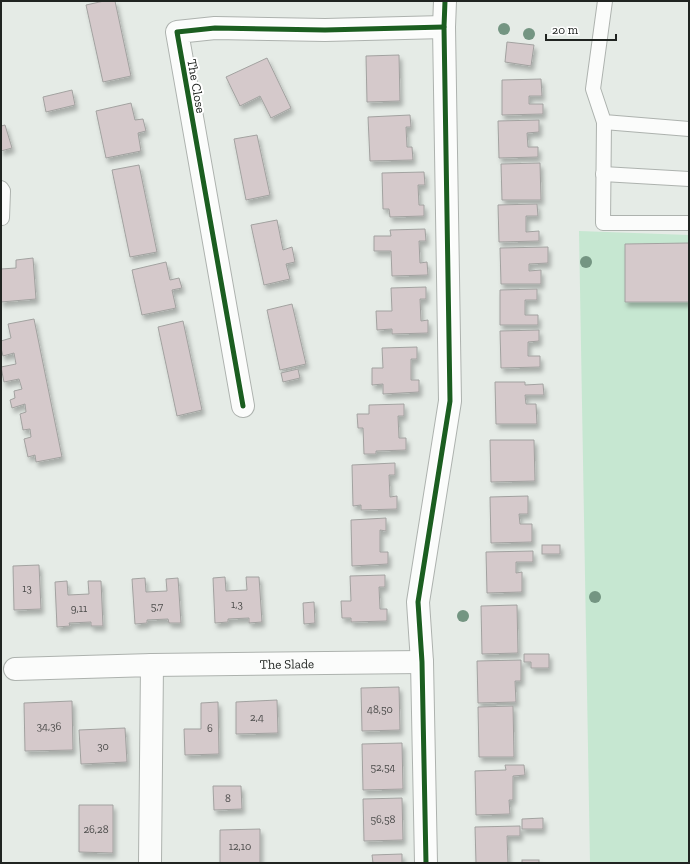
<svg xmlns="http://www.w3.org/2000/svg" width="690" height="864" viewBox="0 0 690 864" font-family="'Zilla Slab',serif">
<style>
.green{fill:#c6e7d1}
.building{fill:#d5c9cb;stroke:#a2a2a0;filter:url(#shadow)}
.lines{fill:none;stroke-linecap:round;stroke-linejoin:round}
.lane-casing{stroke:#adb2ae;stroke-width:16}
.street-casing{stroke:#adb2ae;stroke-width:24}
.lane{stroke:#fbfcfb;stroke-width:14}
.street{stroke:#fbfcfb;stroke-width:22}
.cycleway-casing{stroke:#fff;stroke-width:8}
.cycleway{stroke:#1b5e20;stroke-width:5}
.tree{fill:#749582}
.labels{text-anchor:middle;stroke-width:4;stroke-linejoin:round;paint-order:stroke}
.number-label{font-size:11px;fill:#4d4d4c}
.street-label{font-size:13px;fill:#202421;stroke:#fff}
</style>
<defs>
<filter id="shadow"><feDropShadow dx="2.5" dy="4.5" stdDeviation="2" flood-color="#0004"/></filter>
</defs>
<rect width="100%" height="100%" fill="#e5ebe6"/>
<path class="green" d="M 579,231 L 689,235 L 689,863 L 590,863 Z"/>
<g class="building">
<path d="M 104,1 L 115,1 L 131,76 L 103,82 L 86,5 Z"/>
<path d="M 507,42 L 534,45 L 531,66 L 505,62 Z"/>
<path d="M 399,55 L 400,101 L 367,102 L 366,56 Z"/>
<path d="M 267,58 L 291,108 L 271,118 L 260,96 L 240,106 L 226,77 Z"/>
<path d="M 541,79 L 542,96 L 529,96 L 529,104 L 543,104 L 543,114 L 502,115 L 502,80 Z"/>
<path d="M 72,90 L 75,105 L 46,112 L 43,97 Z"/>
<path d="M 131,103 L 135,120 L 143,119 L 146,131 L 138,133 L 141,151 L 106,158 L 96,111 Z"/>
<path d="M 410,115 L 411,127 L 406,127 L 407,147 L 412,147 L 413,160 L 370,161 L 368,117 Z"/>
<path d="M 539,120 L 539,132 L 527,133 L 528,147 L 538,147 L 538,157 L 499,158 L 498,121 Z"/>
<path d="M 5,125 L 12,148 L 1,151 L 1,126 Z"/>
<path d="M 257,135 L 270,195 L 246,200 L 234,139 Z"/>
<path d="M 540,163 L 541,200 L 502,200 L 501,164 Z"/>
<path d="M 139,165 L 157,252 L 130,257 L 112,170 Z"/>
<path d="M 424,172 L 425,185 L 418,185 L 419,205 L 424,205 L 424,216 L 390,217 L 389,209 L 383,209 L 382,173 Z"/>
<path d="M 537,204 L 538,216 L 526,216 L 526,232 L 539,231 L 539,241 L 499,242 L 498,205 Z"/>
<path d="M 277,220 L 283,250 L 292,247 L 295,262 L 286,264 L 290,279 L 264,285 L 251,225 Z"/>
<path d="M 425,229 L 426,241 L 419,241 L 420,263 L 427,262 L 428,275 L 392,276 L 391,251 L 374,251 L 374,236 L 391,236 L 390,230 Z"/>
<path d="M 689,243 L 689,302 L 625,302 L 625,244 Z"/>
<path d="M 548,247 L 548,263 L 529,264 L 529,271 L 541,270 L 541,284 L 501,284 L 500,248 Z"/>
<path d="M 33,258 L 36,299 L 1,302 L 1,269 L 16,268 L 16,260 Z"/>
<path d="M 166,262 L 170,280 L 179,278 L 182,288 L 172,290 L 176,308 L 142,315 L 132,270 Z"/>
<path d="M 426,287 L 426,299 L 420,299 L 421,321 L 428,320 L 428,333 L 392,334 L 392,329 L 377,330 L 376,311 L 392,311 L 391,288 Z"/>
<path d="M 537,289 L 537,300 L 525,300 L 525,315 L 538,315 L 538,325 L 500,325 L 500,290 Z"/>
<path d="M 292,304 L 306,364 L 280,370 L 267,310 Z"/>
<path d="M 34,319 L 62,457 L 36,462 L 35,455 L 28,457 L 24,439 L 31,437 L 30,429 L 23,430 L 20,414 L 26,412 L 25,404 L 12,408 L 10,400 L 15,398 L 14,391 L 22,389 L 19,379 L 4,382 L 1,367 L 16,364 L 14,353 L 3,356 L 1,348 L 1,341 L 11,338 L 8,324 Z"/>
<path d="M 183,321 L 202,410 L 177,416 L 158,327 Z"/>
<path d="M 539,330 L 539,341 L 528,342 L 528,356 L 540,356 L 540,367 L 501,368 L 500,331 Z"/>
<path d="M 417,347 L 417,359 L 411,359 L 411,380 L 419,380 L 419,392 L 383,394 L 383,384 L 372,385 L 372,368 L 383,368 L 382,348 Z"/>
<path d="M 298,369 L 300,378 L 283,382 L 281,373 Z"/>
<path d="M 495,382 L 525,382 L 525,385 L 543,384 L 544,395 L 525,395 L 526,404 L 536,404 L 537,424 L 496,424 Z"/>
<path d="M 404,404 L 404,416 L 398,416 L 399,438 L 406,438 L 406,450 L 376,451 L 376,454 L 364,454 L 363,428 L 358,428 L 357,414 L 369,414 L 369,405 Z"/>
<path d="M 490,440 L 534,440 L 535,481 L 491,482 Z"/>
<path d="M 395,463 L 395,475 L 389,475 L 390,497 L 397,496 L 397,509 L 361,510 L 361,505 L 353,506 L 352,465 Z"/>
<path d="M 528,496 L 528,514 L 519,514 L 520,524 L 532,524 L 532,542 L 491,543 L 490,497 Z"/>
<path d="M 386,518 L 386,531 L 380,530 L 380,552 L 388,552 L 388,564 L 352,566 L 351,520 Z"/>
<rect x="542" y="545" width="18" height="9"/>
<path d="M 533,551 L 533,562 L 516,562 L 516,573 L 522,572 L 522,592 L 487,593 L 486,552 Z"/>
<path d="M 39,565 L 41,609 L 14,610 L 13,566 Z"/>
<path d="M 385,575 L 385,587 L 379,587 L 380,609 L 387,609 L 387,621 L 351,622 L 351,618 L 342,618 L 341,601 L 351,601 L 350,576 Z"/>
<path d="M 225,577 L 226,591 L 247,590 L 246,577 L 259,577 L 262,622 L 249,623 L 249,618 L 228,619 L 228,622 L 215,623 L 213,578 Z"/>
<path d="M 145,578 L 146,592 L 167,591 L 166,579 L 178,578 L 181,623 L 169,623 L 168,619 L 147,620 L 147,623 L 135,624 L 132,579 Z"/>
<path d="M 67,581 L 68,595 L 89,594 L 88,581 L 101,581 L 103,626 L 91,626 L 91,622 L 69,623 L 70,626 L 57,627 L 55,582 Z"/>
<path d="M 314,602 L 315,623 L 304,624 L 303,603 Z"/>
<path d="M 517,605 L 518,653 L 482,654 L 481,606 Z"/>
<path d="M 524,654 L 549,654 L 549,668 L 531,668 L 531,662 L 524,662 Z"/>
<path d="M 521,660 L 521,681 L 515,681 L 516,702 L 478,703 L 477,661 Z"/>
<path d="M 399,687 L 400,730 L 362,731 L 361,688 Z"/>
<path d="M 277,700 L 278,733 L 236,734 L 236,702 Z"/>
<path d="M 72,701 L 73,750 L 25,751 L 24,703 Z"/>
<path d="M 218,702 L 219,754 L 185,755 L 184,729 L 201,729 L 201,703 Z"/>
<path d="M 513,706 L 514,757 L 479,757 L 478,707 Z"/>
<path d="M 125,728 L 127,762 L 81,764 L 79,730 Z"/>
<path d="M 402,743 L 403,789 L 363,790 L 362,744 Z"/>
<path d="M 505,765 L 524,765 L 525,775 L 513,776 L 513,800 L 509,800 L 510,814 L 476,815 L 475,771 L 506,770 Z"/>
<path d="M 213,786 L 241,786 L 242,809 L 214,810 Z"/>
<path d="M 402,798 L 403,840 L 364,841 L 363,799 Z"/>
<path d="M 79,805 L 113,805 L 113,853 L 79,852 Z"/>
<path d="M 543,818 L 543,829 L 522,829 L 522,819 Z"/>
<path d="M 520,826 L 520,836 L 507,836 L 508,863 L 476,863 L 475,827 Z"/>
<path d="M 260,829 L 260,863 L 220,863 L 220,830 Z"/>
<path d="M 402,854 L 402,863 L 373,863 L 372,855 Z"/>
<rect x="522" y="860" width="17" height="3"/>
</g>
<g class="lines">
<g class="lane-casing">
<g id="lane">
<path d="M 605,1 L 593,89 L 604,122 L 689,129"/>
<path d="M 604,122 L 603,223 L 689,223"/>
<path d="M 603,174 L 689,179"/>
<path d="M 1,188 L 3,191 L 2,218"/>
</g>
</g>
<g class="street-casing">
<g id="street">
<path d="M 243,406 L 177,32 L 215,28 L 325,30 L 444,27"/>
<path id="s1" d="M 152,665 L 422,662"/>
<path d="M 15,669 L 152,665 L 150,863"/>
<path d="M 426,863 L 422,662 L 418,602 L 450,401 L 444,27 L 445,1"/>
</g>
</g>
<use href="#lane" class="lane"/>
<use href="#street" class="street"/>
<g class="cycleway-casing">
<g id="cycleway">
<path d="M 243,406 L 177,32 L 215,28 L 325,30 L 444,27"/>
<path d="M 426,863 L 422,662 L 418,602 L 450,401 L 444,27 L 445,1"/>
</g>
</g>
<use href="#cycleway" class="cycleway"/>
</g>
<g class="tree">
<circle cx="504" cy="29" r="6"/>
<circle cx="529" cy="34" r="6"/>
<circle cx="586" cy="262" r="6"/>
<circle cx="595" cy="597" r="6"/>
<circle cx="463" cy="616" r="6"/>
</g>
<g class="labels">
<g class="number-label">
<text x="27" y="592">13</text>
<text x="237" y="608">1,3</text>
<text x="157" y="610">5,7</text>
<text x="79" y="612">9,11</text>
<text x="380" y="713">48,50</text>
<text x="257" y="721">2,4</text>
<text x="49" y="730">34,36</text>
<text x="210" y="732">6</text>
<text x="103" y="750">30</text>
<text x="383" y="771">52,54</text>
<text x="228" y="802">8</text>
<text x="383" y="823">56,58</text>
<text x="96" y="833">26,28</text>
<text x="240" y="850">12,10</text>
</g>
<g class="street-label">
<text transform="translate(197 86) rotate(80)" y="5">The Close</text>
<text dy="5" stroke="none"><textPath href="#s1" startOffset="135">The Slade</textPath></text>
</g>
</g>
<rect width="690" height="864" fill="none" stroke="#202421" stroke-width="4"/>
<path d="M546 34v6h70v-6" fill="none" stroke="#202421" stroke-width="2"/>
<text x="552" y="34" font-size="12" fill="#202421" stroke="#ffffff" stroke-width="3" paint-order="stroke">20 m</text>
</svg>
